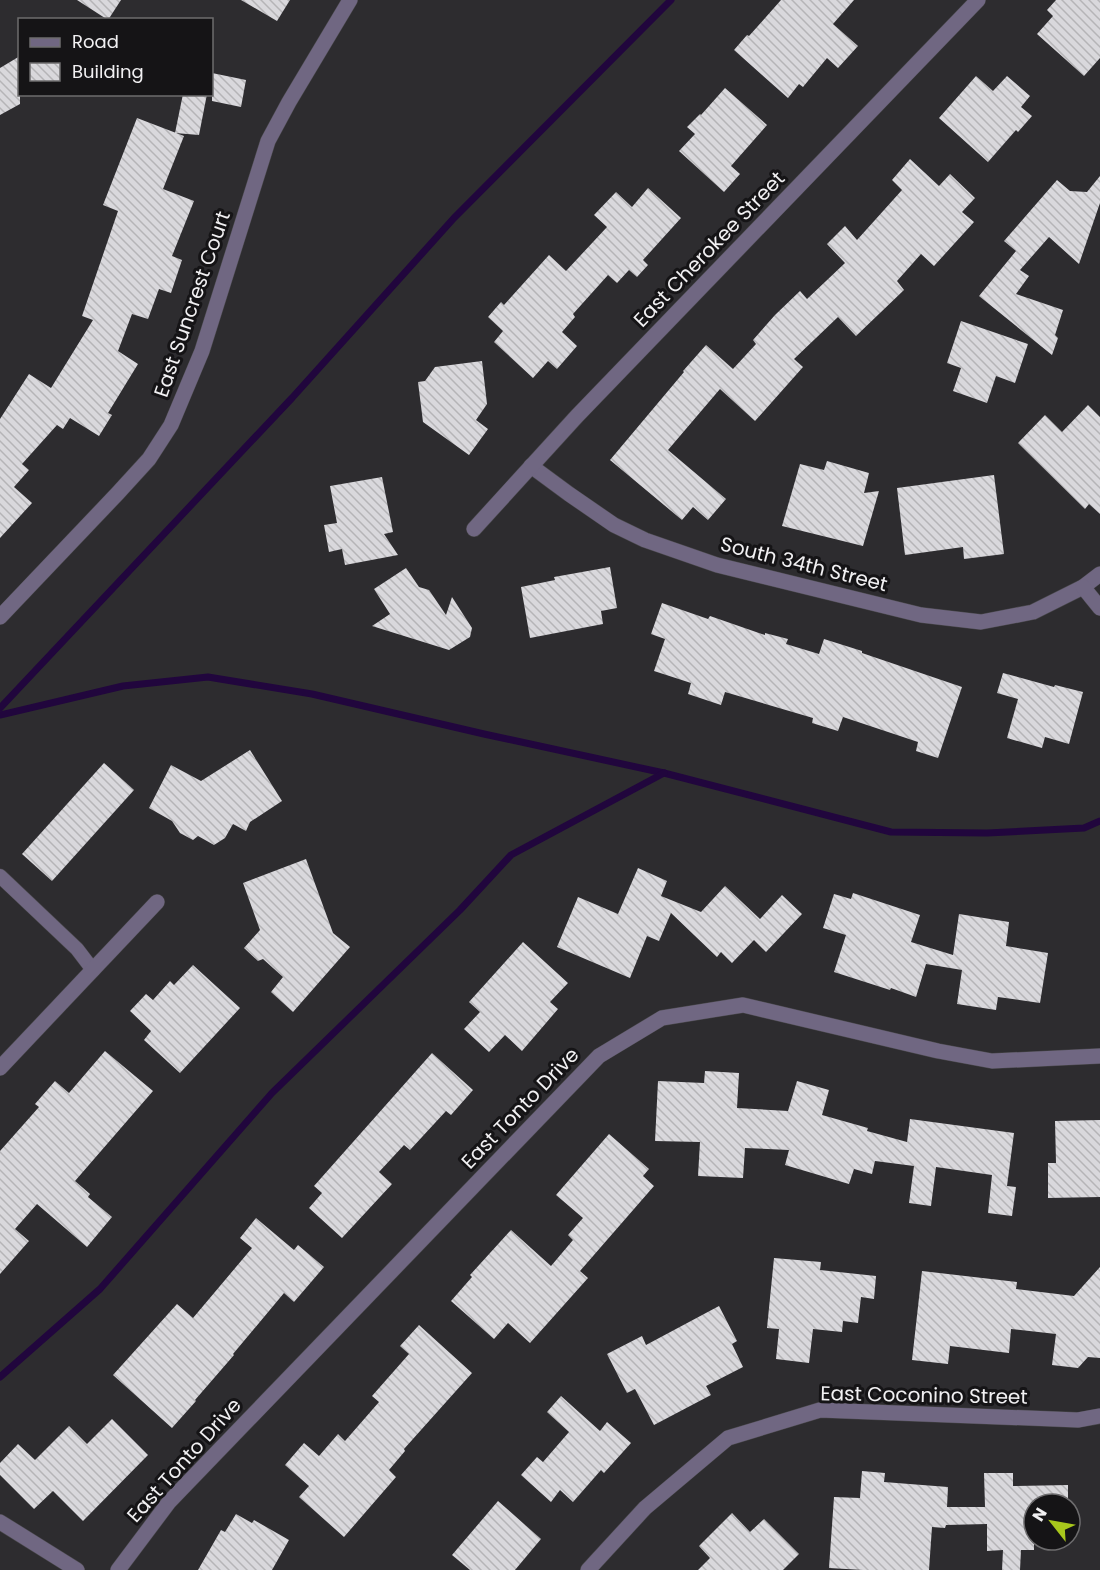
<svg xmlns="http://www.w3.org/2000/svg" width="1100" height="1570" viewBox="0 0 1100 1570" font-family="Poppins,sans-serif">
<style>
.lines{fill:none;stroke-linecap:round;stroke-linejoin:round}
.stream{stroke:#21063d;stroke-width:7}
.building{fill:url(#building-back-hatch)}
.service-casing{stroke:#48474a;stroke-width:15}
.minor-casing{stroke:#48474a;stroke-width:16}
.service{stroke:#706782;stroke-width:14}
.minor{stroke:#706782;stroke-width:15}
.labels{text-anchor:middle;stroke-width:6;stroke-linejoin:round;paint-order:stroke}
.street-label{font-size:20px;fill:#f1f0f2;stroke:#151416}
</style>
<defs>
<pattern id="building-back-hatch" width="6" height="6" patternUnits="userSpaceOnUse" patternTransform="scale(1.5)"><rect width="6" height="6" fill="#d9d8dc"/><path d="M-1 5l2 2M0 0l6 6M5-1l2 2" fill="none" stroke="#b5b4b7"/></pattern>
</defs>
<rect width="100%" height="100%" fill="#2d2c2f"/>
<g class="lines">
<g class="stream">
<path d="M 0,708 L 292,398 L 454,218 L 671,0"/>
<path d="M 0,715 L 123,686 L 208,677 L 312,694 L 484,734 L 664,773 L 891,832 L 987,833 L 1084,828 L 1100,821"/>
<path d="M 0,1377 L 100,1289 L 272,1093 L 460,910 L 511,855 L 664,773"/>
</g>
</g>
<g class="building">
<path d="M 77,0 L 121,0 L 108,20 Z"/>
<path d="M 241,0 L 290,0 L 277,21 Z"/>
<path d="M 781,0 L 854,0 L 833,24 L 858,46 L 838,68 L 827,58 L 803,87 L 799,84 L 788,98 L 734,50 L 747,35 L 749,36 Z"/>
<path d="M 1056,0 L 1100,0 L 1100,58 L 1084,76 L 1037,34 L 1053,16 L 1047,10 Z"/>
<path d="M 20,56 L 20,104 L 0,115 L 0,68 Z"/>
<path d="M 212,73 L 246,80 L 241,107 L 212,101 Z"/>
<path d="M 976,76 L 993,91 L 1007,76 L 1030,96 L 1021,107 L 1032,116 L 1018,132 L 1016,130 L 988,162 L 939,118 Z"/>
<path d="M 725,88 L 767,125 L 731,166 L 740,174 L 724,192 L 679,151 L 695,134 L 687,127 L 700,114 L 701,115 Z"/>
<path d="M 183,94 L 207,94 L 199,135 L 175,133 Z"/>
<path d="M 137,118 L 184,136 L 163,189 L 194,201 L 172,256 L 182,260 L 171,293 L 159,289 L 148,319 L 132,314 L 118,351 L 138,364 L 108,413 L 112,415 L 99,436 L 70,418 L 63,429 L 57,425 L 22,464 L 29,470 L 14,487 L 32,503 L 0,538 L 0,419 L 29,374 L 51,388 L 93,320 L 82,316 L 118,211 L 103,205 Z"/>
<path d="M 910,159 L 939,186 L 950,174 L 975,198 L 962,212 L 974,222 L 934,266 L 921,254 L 897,281 L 904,290 L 856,336 L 838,317 L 794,359 L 803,367 L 755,421 L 720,389 L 668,450 L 726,499 L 708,520 L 693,507 L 682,520 L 610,460 L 684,372 L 683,371 L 706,345 L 733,369 L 756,344 L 753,340 L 775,315 L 800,291 L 807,299 L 845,263 L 827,244 L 845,226 L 857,240 L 902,190 L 892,180 Z"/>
<path d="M 1100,176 L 1100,203 L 1079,264 L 1049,237 L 1020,270 L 1029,276 L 1016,294 L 1063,310 L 1055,335 L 1058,338 L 1052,355 L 979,296 L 1016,251 L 1004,241 L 1057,180 L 1070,191 L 1087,192 Z"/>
<path d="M 648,188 L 681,218 L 643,260 L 648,265 L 637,277 L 629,270 L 617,283 L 608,275 L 573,314 L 575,317 L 562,332 L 577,346 L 557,369 L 548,361 L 533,378 L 494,342 L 503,331 L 488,317 L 501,302 L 504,305 L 549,255 L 566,271 L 607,227 L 594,215 L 616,192 L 632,207 Z"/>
<path d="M 961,321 L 1028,344 L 1015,383 L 996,376 L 987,403 L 953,391 L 961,368 L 947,363 Z"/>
<path d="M 482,361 L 487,404 L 476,420 L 488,429 L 469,455 L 423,422 L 418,382 L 425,381 L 435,367 Z"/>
<path d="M 1088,405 L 1100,417 L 1100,514 L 1089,504 L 1085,509 L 1018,443 L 1045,415 L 1062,432 Z"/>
<path d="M 827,461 L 869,473 L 864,493 L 879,491 L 863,546 L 782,526 L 800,464 L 824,470 Z"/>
<path d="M 994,475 L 1004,554 L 964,559 L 963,547 L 905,555 L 897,488 Z"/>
<path d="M 382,477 L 393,532 L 384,534 L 398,555 L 345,565 L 342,549 L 329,552 L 324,525 L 337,523 L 330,486 Z"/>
<path d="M 610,567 L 617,608 L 601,611 L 603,624 L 530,638 L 521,587 L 555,580 L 554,577 Z"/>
<path d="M 406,568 L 419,587 L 429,590 L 446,615 L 452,597 L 472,628 L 470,637 L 449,650 L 372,626 L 390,614 L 374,589 Z"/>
<path d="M 662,603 L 708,619 L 710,616 L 765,635 L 765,633 L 788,639 L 786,644 L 819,654 L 824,639 L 862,651 L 862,653 L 962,687 L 938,758 L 916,751 L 918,742 L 843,717 L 838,731 L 812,723 L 813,718 L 725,692 L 721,705 L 688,694 L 691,683 L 654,671 L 665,639 L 651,634 Z"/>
<path d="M 1003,673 L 1054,687 L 1055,685 L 1083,692 L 1069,744 L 1045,737 L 1042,748 L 1007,738 L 1018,699 L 997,693 Z"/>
<path d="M 250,750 L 282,801 L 250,822 L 246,831 L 233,824 L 225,838 L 214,845 L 198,836 L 193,840 L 180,833 L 172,821 L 149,808 L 171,765 L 201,781 Z"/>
<path d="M 104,763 L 134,790 L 52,881 L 22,854 Z"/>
<path d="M 306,859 L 333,933 L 350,947 L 293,1012 L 271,992 L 283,977 L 263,959 L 258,961 L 244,948 L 260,930 L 243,883 Z"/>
<path d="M 638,868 L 667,881 L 661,896 L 701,912 L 725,886 L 760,919 L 782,895 L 802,914 L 766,952 L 754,940 L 732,963 L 721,952 L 717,957 L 671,913 L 659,941 L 647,936 L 630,978 L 557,947 L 578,897 L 618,914 Z"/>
<path d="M 853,893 L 920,915 L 911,942 L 953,955 L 959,914 L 1009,922 L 1006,946 L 1048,953 L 1040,1003 L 998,997 L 996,1010 L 957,1004 L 962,970 L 926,964 L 916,997 L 891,988 L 890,990 L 834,972 L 846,935 L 823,928 L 834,894 L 851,899 Z"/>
<path d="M 523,942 L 568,983 L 550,1002 L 558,1009 L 522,1051 L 505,1035 L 489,1052 L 464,1029 L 480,1012 L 469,1002 Z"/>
<path d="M 193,965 L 240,1008 L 180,1073 L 144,1040 L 151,1031 L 130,1011 L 146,994 L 153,1000 L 170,981 L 174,985 Z"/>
<path d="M 105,1051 L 153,1091 L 75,1181 L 90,1194 L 88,1197 L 112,1217 L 87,1247 L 37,1204 L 15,1229 L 29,1241 L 0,1274 L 0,1151 L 39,1107 L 35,1104 L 55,1081 L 69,1093 Z"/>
<path d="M 432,1053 L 473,1090 L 451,1115 L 446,1111 L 410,1150 L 404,1145 L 379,1172 L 392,1184 L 342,1238 L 309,1208 L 322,1193 L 314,1186 Z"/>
<path d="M 705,1071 L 739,1073 L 737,1108 L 788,1111 L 797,1081 L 829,1090 L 822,1115 L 868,1128 L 867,1131 L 907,1142 L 910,1119 L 1014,1133 L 1007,1186 L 1016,1187 L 1012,1216 L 988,1213 L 992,1175 L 936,1167 L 931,1206 L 909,1203 L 914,1166 L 875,1161 L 872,1174 L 854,1169 L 849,1184 L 785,1165 L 789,1150 L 745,1148 L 743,1178 L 698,1176 L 700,1142 L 655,1141 L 658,1081 L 704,1083 Z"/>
<path d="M 1100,1120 L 1100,1197 L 1048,1198 L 1048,1163 L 1056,1163 L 1055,1121 Z"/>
<path d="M 609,1134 L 649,1169 L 643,1176 L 654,1186 L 580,1271 L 588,1278 L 530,1343 L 508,1323 L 494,1339 L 451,1301 L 472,1277 L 470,1275 L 511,1230 L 551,1266 L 573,1240 L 568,1235 L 583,1218 L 556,1195 Z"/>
<path d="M 256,1218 L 294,1250 L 298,1245 L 324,1267 L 294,1302 L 284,1293 L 233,1354 L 234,1355 L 195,1400 L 196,1401 L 172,1428 L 113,1375 L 177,1304 L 193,1318 L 252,1248 L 240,1238 Z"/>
<path d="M 774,1258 L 821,1262 L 820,1270 L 876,1276 L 874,1299 L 861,1297 L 858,1323 L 843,1321 L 842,1332 L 813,1329 L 809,1363 L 776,1359 L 779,1329 L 767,1328 Z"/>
<path d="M 1100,1267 L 1100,1358 L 1088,1357 L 1078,1368 L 1052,1365 L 1056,1334 L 1011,1329 L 1009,1353 L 950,1346 L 948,1364 L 912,1360 L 922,1271 L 1017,1282 L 1016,1289 L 1074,1296 Z"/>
<path d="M 719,1306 L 737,1341 L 732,1344 L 743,1367 L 706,1386 L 711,1395 L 654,1425 L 635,1389 L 627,1393 L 607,1354 L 642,1336 L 646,1345 Z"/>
<path d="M 419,1325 L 472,1373 L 404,1449 L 405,1451 L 389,1470 L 396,1477 L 344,1537 L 299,1497 L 309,1486 L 285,1465 L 304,1443 L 319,1456 L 338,1434 L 345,1441 L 379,1402 L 372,1396 L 409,1354 L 400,1346 Z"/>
<path d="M 561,1396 L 600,1431 L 607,1422 L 631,1443 L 604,1473 L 601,1470 L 573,1502 L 560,1490 L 551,1502 L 521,1475 L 537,1457 L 543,1462 L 569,1432 L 547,1412 Z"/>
<path d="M 112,1419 L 148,1455 L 83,1521 L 53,1491 L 34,1509 L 0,1475 L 0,1463 L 18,1444 L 35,1460 L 69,1426 L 87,1444 Z"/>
<path d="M 862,1471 L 885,1473 L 884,1482 L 948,1487 L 947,1507 L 985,1507 L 984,1473 L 1013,1473 L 1013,1486 L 1068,1485 L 1068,1504 L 1034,1504 L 1034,1550 L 1021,1550 L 1020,1570 L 1002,1570 L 1003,1550 L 987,1551 L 987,1524 L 946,1525 L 945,1528 L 932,1527 L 929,1570 L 863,1570 L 829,1568 L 834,1497 L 860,1498 Z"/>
<path d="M 498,1501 L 541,1539 L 515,1570 L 470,1570 L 452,1555 Z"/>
<path d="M 732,1513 L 750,1532 L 764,1519 L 799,1554 L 783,1570 L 698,1570 L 710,1558 L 699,1546 Z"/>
<path d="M 236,1514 L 252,1523 L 254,1520 L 289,1540 L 272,1570 L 198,1570 L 221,1530 L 225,1532 Z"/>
</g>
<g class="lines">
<g class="service-casing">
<path id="service" d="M 0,876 L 77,949 L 93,970"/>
</g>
<g class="minor-casing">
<g id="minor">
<path d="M 531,466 L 569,494 L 614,525 L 645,540 L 717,565 L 921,615 L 981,622 L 1033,612 L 1083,587 L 1100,574"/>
<path d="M 474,529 L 577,416 L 978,0"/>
<path d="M 1083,587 L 1100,608"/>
<path d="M 0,617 L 117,494 L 149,459 L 171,425 L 202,351 L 268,141 L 289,102 L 350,0"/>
<path d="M 0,1068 L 157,902"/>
<path d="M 0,1522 L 77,1570"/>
<path d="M 118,1570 L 169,1502 L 599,1056 L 662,1018 L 743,1005 L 938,1051 L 992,1061 L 1100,1056"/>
<path d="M 588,1570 L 645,1508 L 728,1438 L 820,1410 L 1078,1420 L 1100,1416"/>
</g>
</g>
<use href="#service" class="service"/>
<use href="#minor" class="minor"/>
</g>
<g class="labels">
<g class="street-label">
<text transform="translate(709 249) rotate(-46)" y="7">East Cherokee Street</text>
<text transform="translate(192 304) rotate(-71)" y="7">East Suncrest Court</text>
<text transform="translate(804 564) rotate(14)" y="7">South 34th Street</text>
<text transform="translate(520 1108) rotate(-46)" y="7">East Tonto Drive</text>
<text transform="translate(924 1395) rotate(1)" y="7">East Coconino Street</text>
<text transform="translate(184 1460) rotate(-48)" y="7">East Tonto Drive</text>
</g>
</g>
<rect x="18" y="18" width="195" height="78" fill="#151416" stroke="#6d6c6e" stroke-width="1.5"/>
<rect x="30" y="38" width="30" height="9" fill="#706782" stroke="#6d6c6e" stroke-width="1.5"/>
<text x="72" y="48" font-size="18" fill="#f1f0f2">Road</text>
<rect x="30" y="63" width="30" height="18" fill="url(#building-back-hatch)" stroke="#6d6c6e" stroke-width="1.5"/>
<text x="72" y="78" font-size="18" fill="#f1f0f2">Building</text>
<g transform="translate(1052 1522) rotate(301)"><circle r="28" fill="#151416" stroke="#6d6c6e" stroke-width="1.5"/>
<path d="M0-4.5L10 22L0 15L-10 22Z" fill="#a8c71c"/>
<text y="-9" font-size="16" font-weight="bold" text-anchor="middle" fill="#f1f0f2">N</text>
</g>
</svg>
